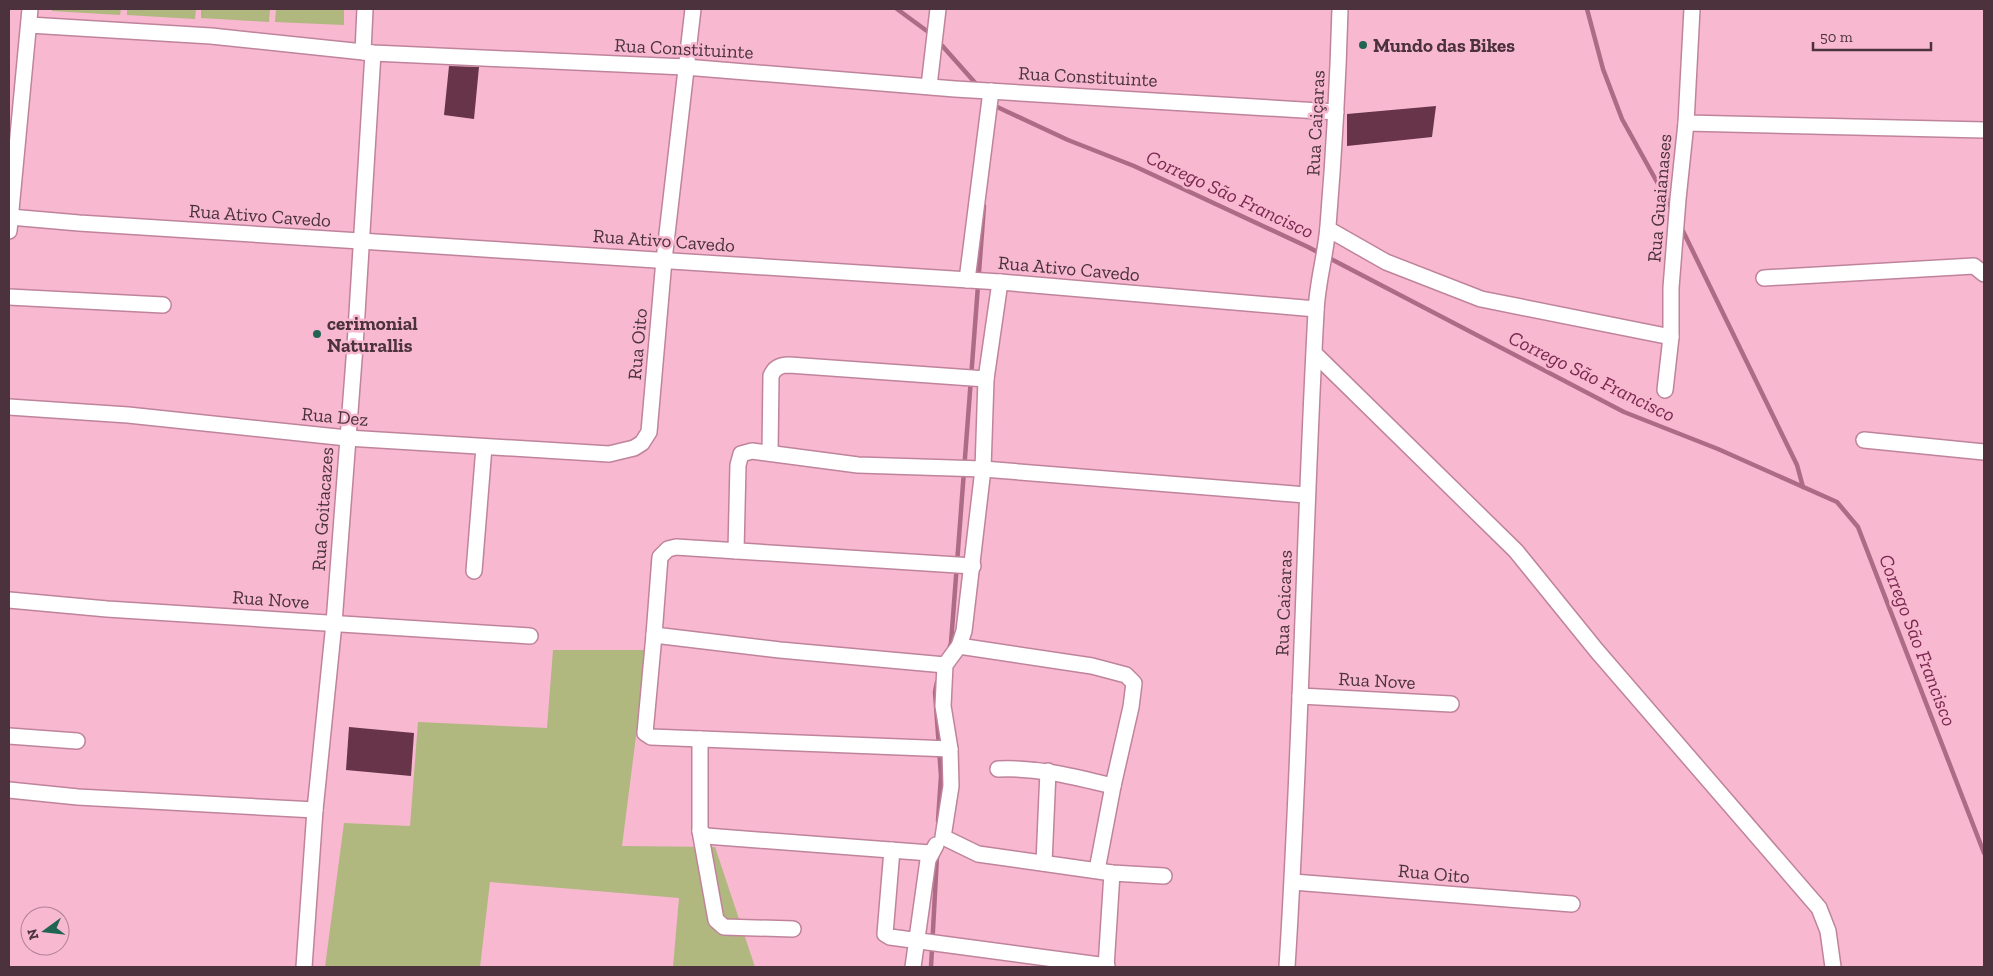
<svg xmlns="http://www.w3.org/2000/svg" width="1993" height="976" viewBox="0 0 1993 976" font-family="'Zilla Slab',serif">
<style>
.green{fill:#b0b77f}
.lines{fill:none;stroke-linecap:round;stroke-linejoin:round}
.stream{stroke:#ae6b86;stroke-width:4.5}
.building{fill:#67344a}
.minor-casing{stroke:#bf849b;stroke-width:18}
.minor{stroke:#fff;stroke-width:15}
.poi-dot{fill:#216454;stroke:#f7b8d0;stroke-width:2}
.labels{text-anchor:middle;stroke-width:5;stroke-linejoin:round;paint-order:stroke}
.poi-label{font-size:19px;font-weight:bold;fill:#4b323c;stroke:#f7b8d0;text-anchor:start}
.street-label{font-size:19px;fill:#4b323c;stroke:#f7b8d0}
.water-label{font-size:20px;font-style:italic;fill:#7b2850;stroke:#f7b8d0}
</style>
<rect width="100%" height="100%" fill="#f7b8d0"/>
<g class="green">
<path d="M 52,9 L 121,9 L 120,15 L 52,11 Z"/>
<path d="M 127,9 L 196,9 L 195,19 L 127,15 Z"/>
<path d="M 201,9 L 270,9 L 269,22 L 201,18 Z"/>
<path d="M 276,9 L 344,9 L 344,25 L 275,22 Z"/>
<path d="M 553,650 L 647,650 L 622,846 L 715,847 L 755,967 L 673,967 L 679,898 L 490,882 L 480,967 L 325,967 L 344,823 L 410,826 L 418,722 L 547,728 Z"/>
</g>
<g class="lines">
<g class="stream">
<path d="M 897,9 L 931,34"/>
<path d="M 1587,9 L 1603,69 L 1622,119 L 1672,209"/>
<path d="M 938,41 L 978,86"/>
<path d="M 993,105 L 1068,140 L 1134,166 L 1308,247 L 1624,412 L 1718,449 L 1837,502 L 1858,527 L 1984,853"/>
<path d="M 1680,225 L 1797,465 L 1803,487"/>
<path d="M 949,649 L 951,643 L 984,206"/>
<path d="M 937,682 L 935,692 L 941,776 L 938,821"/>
<path d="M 931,967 L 937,856"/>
</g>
</g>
<g class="building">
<path d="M 449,66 L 479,67 L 474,119 L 444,115 Z"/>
<path d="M 1436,106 L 1432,137 L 1347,146 L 1347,114 Z"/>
<path d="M 349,727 L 414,733 L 411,776 L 346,770 Z"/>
</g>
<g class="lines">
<g class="minor-casing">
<g id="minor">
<path d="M 29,25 L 211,36 L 373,53 L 685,67 L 955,89 L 1336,112"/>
<path d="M 363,52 L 365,9"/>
<path d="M 929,86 L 938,9"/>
<path d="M 1686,123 L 1984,130"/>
<path d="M 10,217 L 79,223 L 1000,282 L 1316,309"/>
<path d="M 1328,229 L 1386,262 L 1481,299 L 1671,337"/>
<path d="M 9,231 L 30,9"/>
<path d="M 1764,278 L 1974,266 L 1984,274"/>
<path d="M 967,280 L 991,91"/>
<path d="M 1000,282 L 986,379 L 983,469 L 964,631 L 959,646 L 945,665 L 943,706 L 950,749 L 951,786 L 943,837 L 978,854 L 1112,873 L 1164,876"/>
<path d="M 9,297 L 163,305"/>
<path d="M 1315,354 L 1516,551 L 1597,651 L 1819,908 L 1828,931 L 1833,967"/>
<path d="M 1665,390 L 1671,337 L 1671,288 L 1678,199 L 1686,123 L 1692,9"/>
<path d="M 9,407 L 128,415 L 347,438 L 609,454 L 634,448 L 642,443 L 649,432 L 664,260 L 693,9"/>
<path d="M 1864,440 L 1984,452"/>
<path d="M 770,453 L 771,376 C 774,368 780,365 789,365 L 986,379"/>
<path d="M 736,551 L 738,465 L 741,454 L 752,451 L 858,465 L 983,469 L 1306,495"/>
<path d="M 474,571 L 484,447"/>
<path d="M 9,600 L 107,609 L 530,636"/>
<path d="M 654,635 L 645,733 L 651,737 L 950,749"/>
<path d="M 959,646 L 1092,666 L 1126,675 L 1134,683 L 1131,707 L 1113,786 L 1097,870"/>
<path d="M 945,665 L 780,650 L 654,635 L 660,557 L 668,549 L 676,547 L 973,566"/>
<path d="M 1300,696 L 1451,704"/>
<path d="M 9,736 L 77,741"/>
<path d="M 700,739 L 700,831 L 706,836 L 930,853"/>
<path d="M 998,769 C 1037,767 1075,777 1113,786"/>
<path d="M 9,790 L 78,797 L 315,810"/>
<path d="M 700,831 L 716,920 L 724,927 L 793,929"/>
<path d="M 892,850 L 885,934 L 890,937 L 1107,966"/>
<path d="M 1044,863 L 1048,771"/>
<path d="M 1293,882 L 1572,904"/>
<path d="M 304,967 L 315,810 L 334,623 L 355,346 L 373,53"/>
<path d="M 913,967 L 928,860 L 936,845"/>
<path d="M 1106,967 L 1112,873"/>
<path d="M 1287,967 C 1301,749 1304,530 1316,312 C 1317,283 1326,254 1328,226 C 1334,153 1338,81 1340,9"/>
</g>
</g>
<use href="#minor" class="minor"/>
</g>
<g class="poi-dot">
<circle cx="1363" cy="45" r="5"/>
<circle cx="317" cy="334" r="5"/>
</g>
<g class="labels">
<g class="poi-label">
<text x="1373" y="52">Mundo das Bikes</text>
<text x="327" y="330">cerimonial<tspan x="327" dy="22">Naturallis</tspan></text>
</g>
<g class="street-label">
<text transform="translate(684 48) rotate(3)" y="7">Rua Constituinte</text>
<text transform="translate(1088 76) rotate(3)" y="7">Rua Constituinte</text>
<text transform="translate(1315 123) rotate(-87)" y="7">Rua Caiçaras</text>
<text transform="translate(1659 198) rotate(-85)" y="7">Rua Guaianases</text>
<text transform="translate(260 215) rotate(4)" y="7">Rua Ativo Cavedo</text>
<text transform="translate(664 240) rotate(4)" y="7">Rua Ativo Cavedo</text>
<text transform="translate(1069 268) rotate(5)" y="7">Rua Ativo Cavedo</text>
<text transform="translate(637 344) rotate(-85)" y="7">Rua Oito</text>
<text transform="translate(335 416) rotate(5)" y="7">Rua Dez</text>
<text transform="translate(322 509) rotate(-86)" y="7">Rua Goitacazes</text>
<text transform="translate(271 599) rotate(4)" y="7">Rua Nove</text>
<text transform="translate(1283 603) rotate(-88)" y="7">Rua Caicaras</text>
<text transform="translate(1377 680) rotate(3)" y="7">Rua Nove</text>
<text transform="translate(1434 873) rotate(5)" y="7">Rua Oito</text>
</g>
<g class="water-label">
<text transform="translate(1230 194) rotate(25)" y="7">Corrego São Francisco</text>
<text transform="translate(1592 376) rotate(26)" y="7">Corrego São Francisco</text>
<text transform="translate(1918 640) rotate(69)" y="7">Corrego São Francisco</text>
</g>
</g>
<rect width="1993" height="976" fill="none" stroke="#4b323c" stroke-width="20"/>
<g transform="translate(45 931) rotate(255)"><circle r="24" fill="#f7b8d0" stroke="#b28295"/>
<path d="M0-4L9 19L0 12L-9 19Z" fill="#216454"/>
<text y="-8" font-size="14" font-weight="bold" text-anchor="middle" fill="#4b323c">N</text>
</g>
<path d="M1813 42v8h118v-8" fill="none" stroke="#4b323c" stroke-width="2.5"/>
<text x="1820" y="42" font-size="15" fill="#4b323c" stroke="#f7b8d0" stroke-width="4" paint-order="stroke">50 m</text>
</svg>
